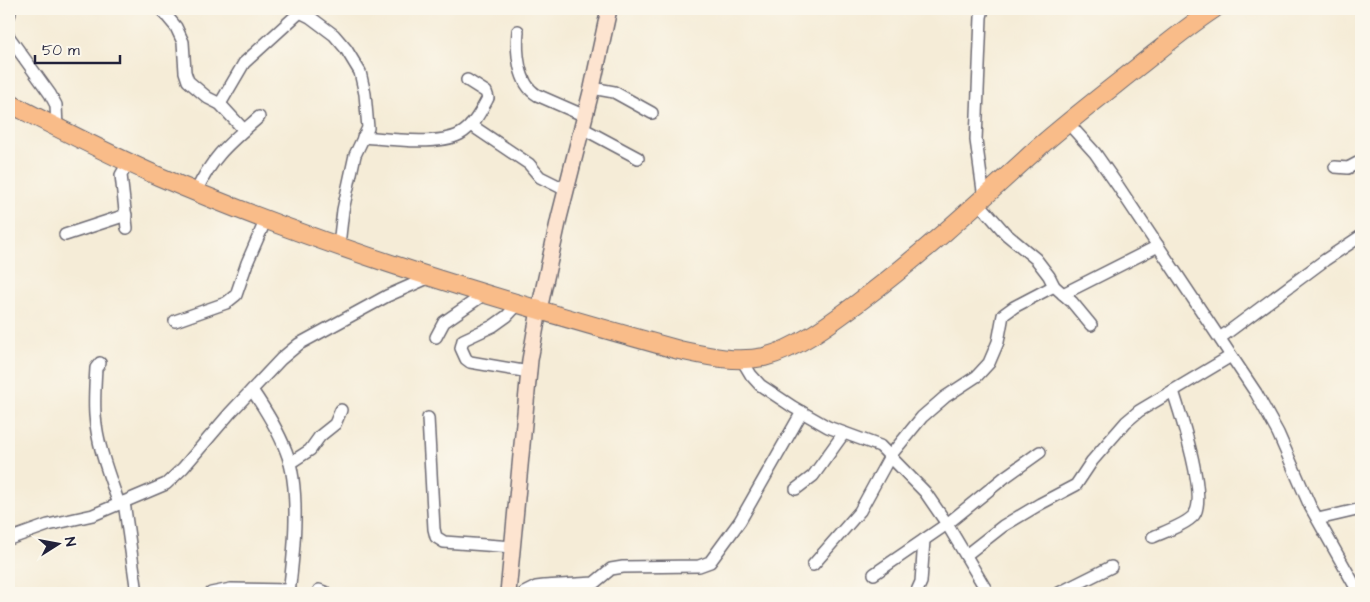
<svg xmlns="http://www.w3.org/2000/svg" width="1370" height="602" viewBox="0 0 1370 602" font-family="'Architects Daughter',sans-serif">
<style>
.lines{fill:none;stroke-linecap:round;stroke-linejoin:round}
.minor-casing{stroke:#6c6972;stroke-width:14}
.secondary-casing{stroke:#6c6972;stroke-width:18}
.primary-casing{stroke:#6c6972;stroke-width:20}
.minor{stroke:#fff;stroke-width:11}
.secondary{stroke:#fde4d0;stroke-width:15}
.primary{stroke:#f9bc89;stroke-width:18}
</style>
<rect width="100%" height="100%" fill="#fbf7ec"/>
<filter id="ink" filterUnits="userSpaceOnUse"><feTurbulence type="fractalNoise" baseFrequency=".02" numOctaves="2"/><feDisplacementMap in="SourceGraphic" scale="10" xChannelSelector="R" yChannelSelector="G"/><feConvolveMatrix kernelMatrix="1 2 1 2 8 2 1 2 1" color-interpolation-filters="sRGB"/></filter>
<filter id="wash" filterUnits="userSpaceOnUse"><feTurbulence type="fractalNoise" baseFrequency=".0096" numOctaves="4" result="noise"/><feDisplacementMap in="SourceGraphic" scale="20" xChannelSelector="R" yChannelSelector="G"/><feGaussianBlur stdDeviation="1.12" result="paint"/><feColorMatrix in="noise" values="0 0 0 0 0 0 0 0 0 0 0 0 0 0 0 0 0 1.4 0 .05"/><feComposite in="paint" operator="in"/></filter>
<g filter="url(#wash)">
<rect width="100%" height="100%" fill="#f5ecd7"/>
</g>
<g filter="url(#ink)">
<g class="lines">
<g class="minor-casing">
<g id="minor">
<path d="M 161,9 L 176,27 L 183,42 L 185,72 L 188,81 L 208,98 L 220,104 L 244,130"/>
<path d="M 297,9 L 300,12 L 310,17 L 334,35 L 346,49 L 360,72 L 365,94 L 368,128 L 355,155 L 343,210 L 339,245"/>
<path d="M 983,9 L 981,17 L 976,140 L 984,198"/>
<path d="M 9,16 L 10,13"/>
<path d="M 518,31 C 516,51 518,84 537,95 L 585,116"/>
<path d="M 9,37 L 50,94 L 56,105 L 57,128"/>
<path d="M 592,88 L 614,92 L 652,113"/>
<path d="M 220,104 L 244,63 L 300,12"/>
<path d="M 1068,123 L 1095,153 L 1118,186 L 1256,393 L 1278,433 L 1310,506 L 1355,586"/>
<path d="M 471,125 L 529,164 L 540,177 L 566,190"/>
<path d="M 582,128 L 638,158"/>
<path d="M 363,137 C 388,139 438,146 460,134 C 473,127 481,111 488,98 L 486,92 L 467,80"/>
<path d="M 1335,167 L 1348,168 L 1361,161"/>
<path d="M 196,192 C 212,156 231,142 259,117"/>
<path d="M 979,203 L 1006,234 L 1036,259 L 1049,276 L 1054,286 L 1072,302 L 1091,325"/>
<path d="M 127,228 L 121,175 L 128,163"/>
<path d="M 65,235 L 126,215"/>
<path d="M 1063,294 L 1158,246"/>
<path d="M 519,303 L 507,316 L 493,326 L 463,340 L 461,348 L 466,359 L 470,362 L 529,372"/>
<path d="M 175,321 L 226,303 L 236,295 L 247,263 L 266,219"/>
<path d="M 436,337 L 444,322 L 486,293"/>
<path d="M 1220,338 L 1325,260 L 1361,236"/>
<path d="M 742,360 L 751,375 L 760,385 L 793,407 L 828,427 L 880,446 L 925,492 L 947,524 L 988,593"/>
<path d="M 100,363 L 96,368 C 95,384 94,399 95,415 C 97,445 109,475 119,504"/>
<path d="M 252,390 C 265,409 278,430 286,451 C 301,488 294,553 289,593"/>
<path d="M 428,418 L 434,529 L 436,537 L 444,542 L 513,547"/>
<path d="M 290,463 L 310,450 L 320,436 L 335,424 L 341,410"/>
<path d="M 796,489 L 813,476 L 844,433"/>
<path d="M 124,502 L 137,593"/>
<path d="M 1318,519 L 1361,509"/>
<path d="M 1153,537 C 1164,532 1187,524 1194,515 C 1208,497 1180,413 1173,391"/>
<path d="M 9,539 L 48,525 L 93,515 L 166,484 L 183,468 L 230,413 L 281,359 L 299,344 L 387,296 L 430,277"/>
<path d="M 966,555 L 1003,526 L 1040,504 L 1076,485 L 1092,461 L 1126,422 L 1139,411 L 1231,356"/>
<path d="M 813,565 L 860,511 L 890,456 L 922,417 L 945,397 L 977,376 L 989,363 L 998,342 L 1003,315 L 1014,307 L 1054,286"/>
<path d="M 874,574 L 947,524 L 1005,477 L 1040,452"/>
<path d="M 319,590 L 327,593"/>
<path d="M 211,593 L 231,589 L 290,590"/>
<path d="M 524,593 L 536,587 L 544,586 L 594,583 L 611,569 L 623,567 L 699,566 L 710,562 L 740,521 L 802,412"/>
<path d="M 916,593 L 921,582 L 924,540"/>
<path d="M 1059,593 L 1111,567"/>
</g>
</g>
<g class="secondary-casing">
<path id="secondary" d="M 508,593 L 530,360 L 539,310 L 559,218 L 592,88 L 609,9"/>
</g>
<g class="primary-casing">
<path id="primary" d="M 9,103 C 58,128 108,154 158,176 C 326,249 503,301 679,350 C 707,356 735,363 764,357 C 797,349 832,322 859,302 C 922,255 980,201 1039,147 C 1071,119 1105,93 1139,66 C 1163,47 1188,26 1214,9"/>
</g>
<use href="#minor" class="minor"/>
<use href="#secondary" class="secondary"/>
<use href="#primary" class="primary"/>
</g>
</g>
<rect width="1370" height="602" fill="none" stroke="#fbf7ec" stroke-width="30"/>
<g transform="translate(58 544) rotate(79)" stroke="#fbf7ec" stroke-width="4" paint-order="stroke">
<path d="M0-4L9 19L0 12L-9 19Z" fill="#22223b"/>
<text y="-8" font-size="14" font-weight="bold" text-anchor="middle" fill="#22223b">N</text>
</g>
<path d="M35 55v8h85v-8" fill="none" stroke="#22223b" stroke-width="2.5"/>
<text x="42" y="55" font-size="15" fill="#22223b" stroke="#fbf7ec" stroke-width="4" paint-order="stroke">50 m</text>
</svg>
